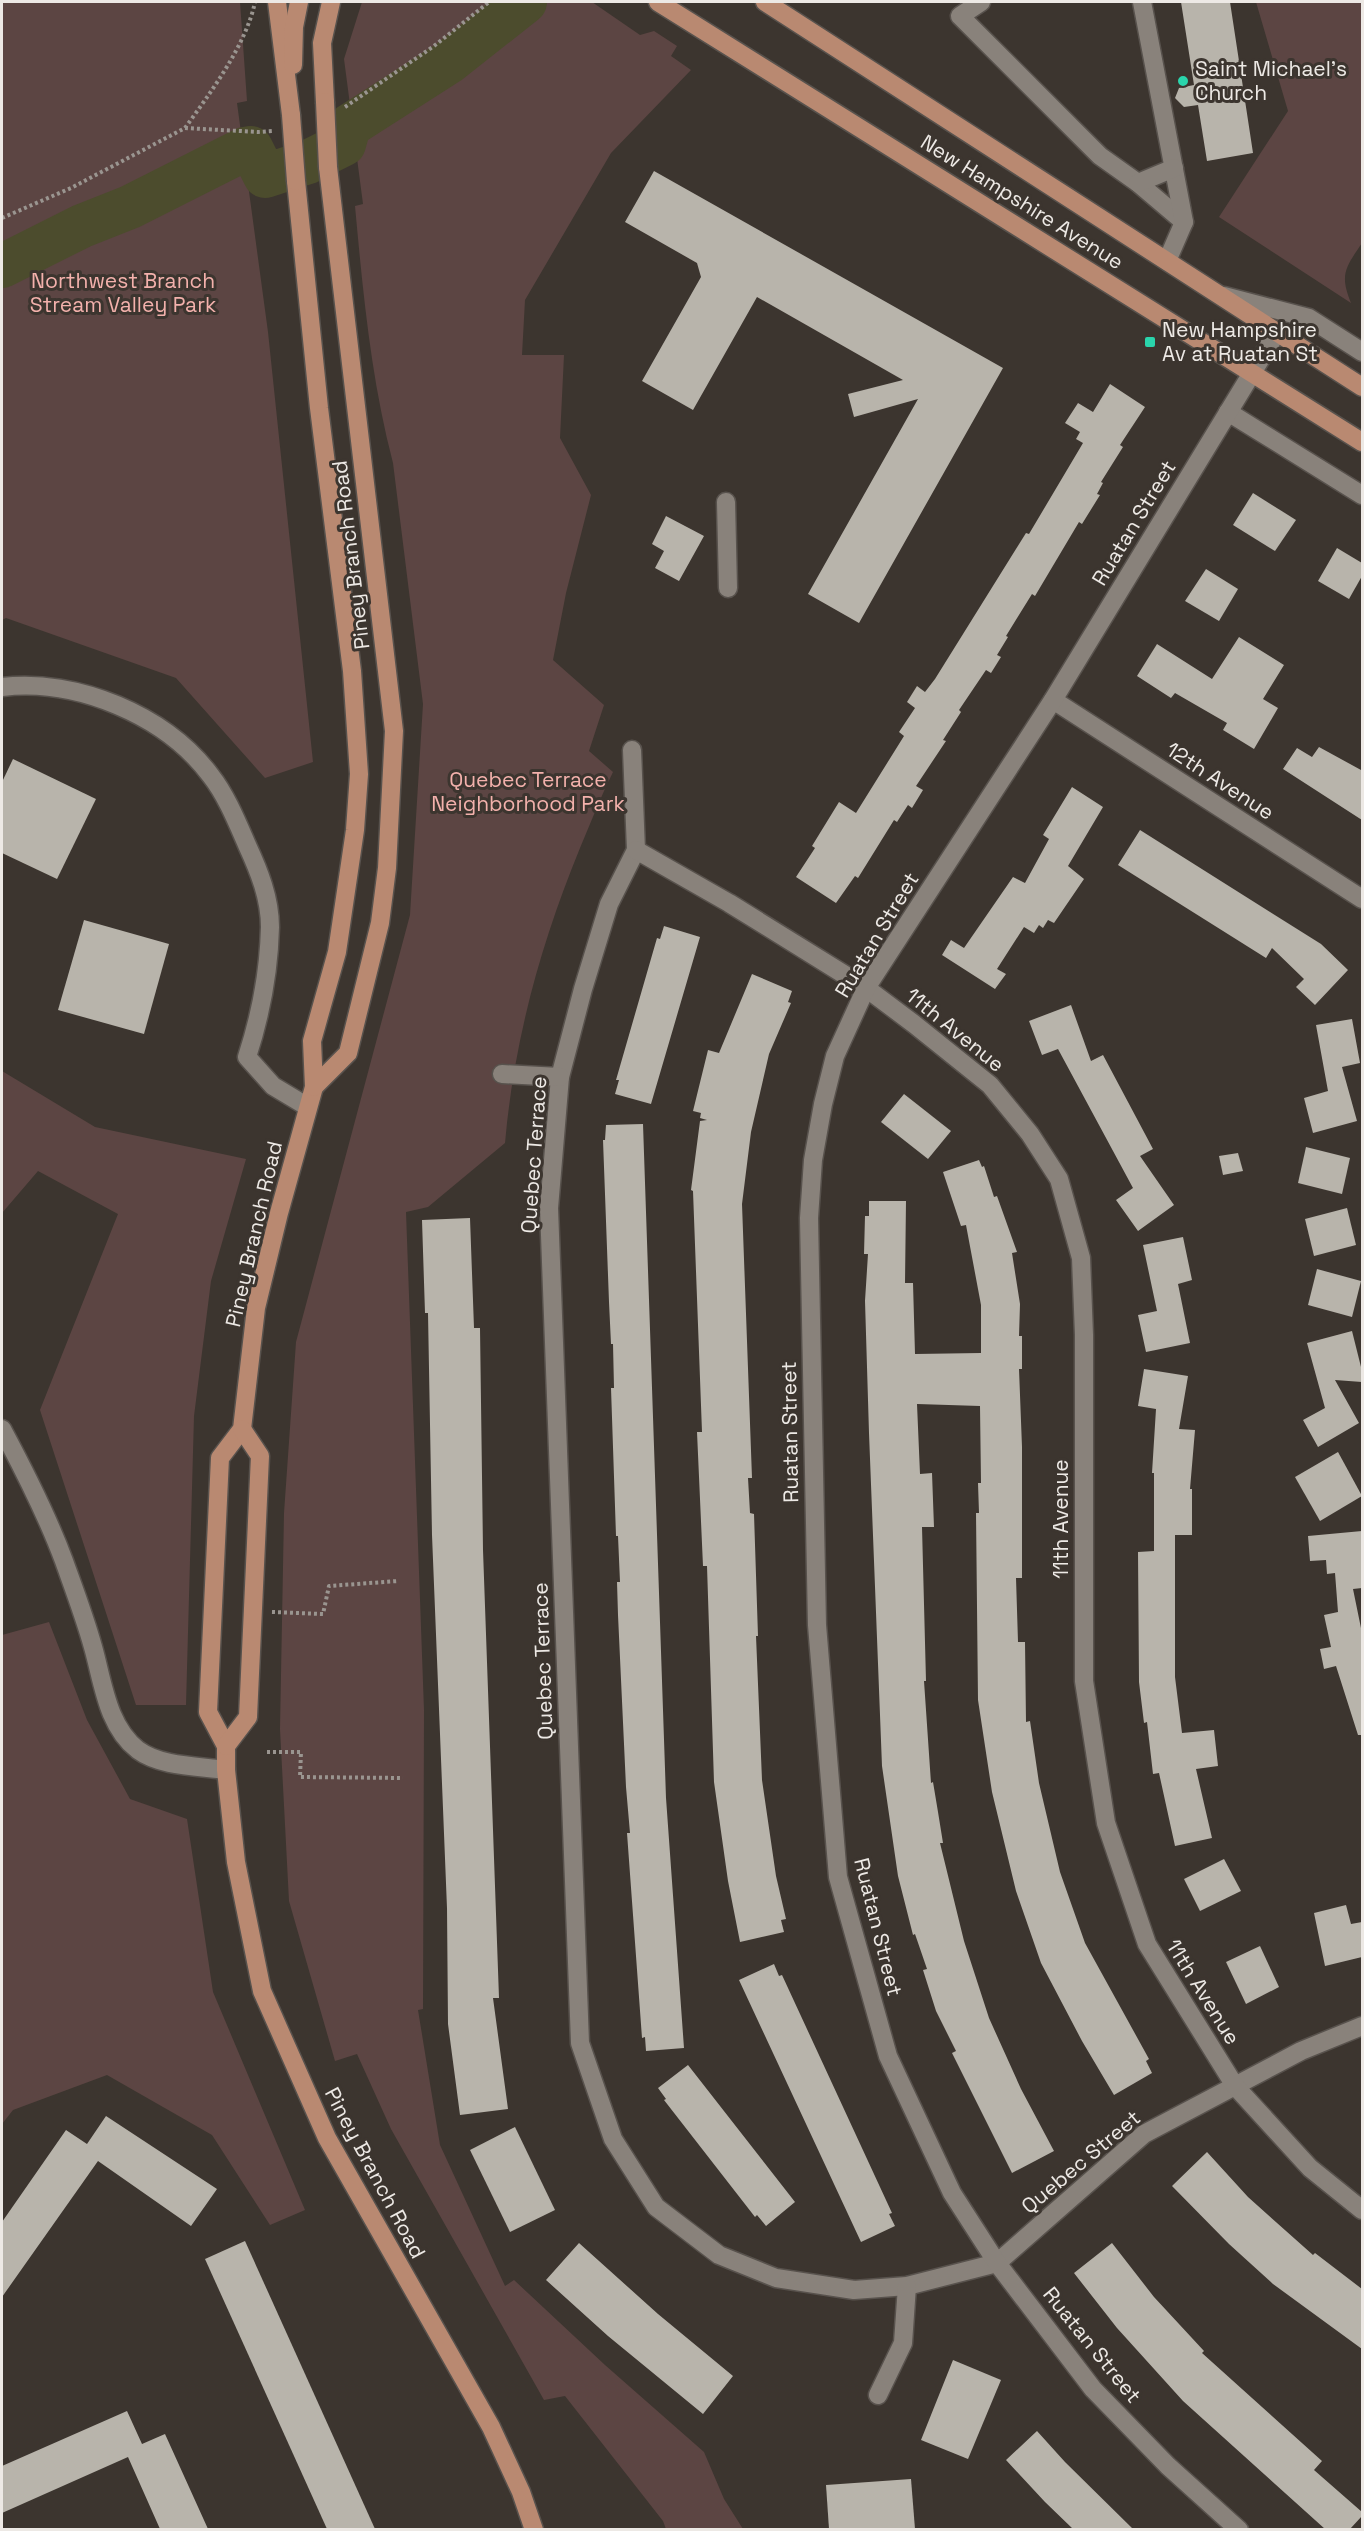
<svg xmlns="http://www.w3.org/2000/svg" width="1364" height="2531" viewBox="0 0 1364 2531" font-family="'Space Grotesk',sans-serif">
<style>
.green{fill:#5c4543}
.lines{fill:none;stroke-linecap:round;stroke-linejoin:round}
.river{stroke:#4c4c2d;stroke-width:44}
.building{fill:#b8b4ab}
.minor-casing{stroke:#58524d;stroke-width:21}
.major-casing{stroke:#58524d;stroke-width:21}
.path{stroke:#9a9590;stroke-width:4;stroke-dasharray:3 3;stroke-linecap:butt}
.minor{stroke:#89827b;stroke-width:18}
.major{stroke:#b98971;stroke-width:18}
.major-bridge-casing{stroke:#58524d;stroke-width:21;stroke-linecap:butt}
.major-bridge{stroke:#b98971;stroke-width:18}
.poi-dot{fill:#2ad5ac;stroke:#3c352f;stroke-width:2}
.labels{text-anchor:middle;stroke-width:6;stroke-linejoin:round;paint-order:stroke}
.poi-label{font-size:21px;fill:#ede9e5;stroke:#3c352f;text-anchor:start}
.street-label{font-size:21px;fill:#ede9e5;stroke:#3c352f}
.park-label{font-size:21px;fill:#f3b1ac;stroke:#3c352f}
</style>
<rect width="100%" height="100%" fill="#3c352f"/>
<g class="green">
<path d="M 2,2 L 240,2 L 247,101 L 237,103 L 268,332 L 313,762 L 265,778 L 176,678 L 6,618 L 2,620 Z"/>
<path d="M 362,2 L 592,2 L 640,35 L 654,31 L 677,46 L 671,56 L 691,70 L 611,153 L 525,300 L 522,355 L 564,355 L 560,438 L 591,495 L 566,593 L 553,660 L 604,705 L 589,751 L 613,772 C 601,796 591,822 580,848 C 541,943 514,1040 505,1143 L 428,1207 L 406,1212 L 424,1710 L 423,2009 L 418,2010 L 440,2145 L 505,2286 L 514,2280 L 605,2365 L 704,2452 L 724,2499 L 743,2529 L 666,2529 L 663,2521 L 565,2396 L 544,2400 L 391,2129 L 357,2054 L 335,2061 L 289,1901 L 280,1729 L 284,1513 L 296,1342 L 410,915 L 423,704 L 393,463 C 371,379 363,293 355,206 L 363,204 L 344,59 Z"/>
<path d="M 1256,2 L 1362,2 L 1362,243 C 1346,267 1339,274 1351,303 L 1219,217 L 1288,111 Z"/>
<path d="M 2,1071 L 95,1127 L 246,1159 L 211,1281 L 194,1416 L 186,1705 L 136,1705 L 40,1410 L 118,1214 L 38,1171 L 2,1213 Z"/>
<path d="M 49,1622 L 87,1720 L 130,1799 L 187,1819 L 213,1992 L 305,2210 L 270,2225 L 212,2135 L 107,2075 L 13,2110 L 2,2124 L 2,1635 Z"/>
</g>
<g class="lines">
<path class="river" d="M 2,266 L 82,226 L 130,207 L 245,149 L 251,148 L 265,176 L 308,162 L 344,144 L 349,126 L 449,62 L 525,2"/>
</g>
<g class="building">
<path d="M 1181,2 L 1230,2 L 1253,153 L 1207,161 L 1198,105 L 1184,107 L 1175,98 L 1179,88 L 1194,85 Z"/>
<path d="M 654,171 L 1003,368 L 859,623 L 808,594 L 918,399 L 854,417 L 848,394 L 903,380 L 757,297 L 693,410 L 642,381 L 701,277 L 697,263 L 625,222 Z"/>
<path d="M 1110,384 L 1145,407 L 1120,445 L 1123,447 L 1101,482 L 1103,483 L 1097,494 L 1100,495 L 1082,524 L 1079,522 L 1035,596 L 1032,594 L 1006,636 L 1008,637 L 997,655 L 1001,657 L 991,673 L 986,670 L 959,710 L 961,712 L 943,740 L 946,741 L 916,786 L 923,790 L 912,808 L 908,805 L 897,822 L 894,820 L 858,878 L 855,876 L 836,903 L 796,877 L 815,848 L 812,846 L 839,802 L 856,813 L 904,736 L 899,732 L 915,708 L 907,702 L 917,686 L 925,692 L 935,679 L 1026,533 L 1029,534 L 1083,443 L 1076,439 L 1080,432 L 1065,423 L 1078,403 L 1093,412 Z"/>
<path d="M 1253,493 L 1296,520 L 1275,551 L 1233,525 Z"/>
<path d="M 666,516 L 704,536 L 679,581 L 655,568 L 664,551 L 652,544 Z"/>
<path d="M 1337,548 L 1362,563 L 1362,576 L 1349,599 L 1318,581 Z"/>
<path d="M 1206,569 L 1238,589 L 1219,621 L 1185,601 Z"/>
<path d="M 1239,637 L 1284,665 L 1263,699 L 1278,708 L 1254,749 L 1223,730 L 1227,723 L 1175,693 L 1171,698 L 1137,676 L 1157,644 L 1212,679 Z"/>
<path d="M 1319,747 L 1361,770 L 1362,768 L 1362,820 L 1283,769 L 1297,748 L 1312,757 Z"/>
<path d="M 13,759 L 96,799 L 57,879 L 2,853 L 2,782 Z"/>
<path d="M 1072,787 L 1103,807 L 1068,866 L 1084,879 L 1054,923 L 1048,920 L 1043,928 L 1039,925 L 1034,933 L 1024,927 L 997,969 L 1006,974 L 995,989 L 942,955 L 951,940 L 964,948 L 1013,877 L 1025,883 L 1049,839 L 1043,835 Z"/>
<path d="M 1140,830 L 1321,944 L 1348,970 L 1315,1005 L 1296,987 L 1304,979 L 1272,948 L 1266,958 L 1118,865 Z"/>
<path d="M 84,920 L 169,944 L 144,1034 L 58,1010 Z"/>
<path d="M 664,926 L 700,937 L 651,1104 L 615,1094 L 619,1080 L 616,1080 L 657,938 L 660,939 Z"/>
<path d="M 752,974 L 792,991 L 788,1002 L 791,1003 L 769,1054 L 751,1132 L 742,1204 L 752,1478 L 748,1478 L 750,1513 L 754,1514 L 758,1636 L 756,1636 L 762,1780 L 776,1876 L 786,1919 L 781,1920 L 784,1932 L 740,1942 L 728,1881 L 714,1782 L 707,1566 L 703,1566 L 697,1432 L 702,1432 L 693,1191 L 691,1190 L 700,1121 L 707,1120 L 700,1118 L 701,1113 L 693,1111 L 708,1050 L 719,1053 Z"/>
<path d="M 1071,1005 L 1091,1061 L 1103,1055 L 1153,1149 L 1140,1156 L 1174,1205 L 1138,1231 L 1116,1200 L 1133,1188 L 1058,1049 L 1042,1055 L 1029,1021 Z"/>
<path d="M 1352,1019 L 1360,1063 L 1342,1067 L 1357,1121 L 1313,1133 L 1304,1098 L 1328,1091 L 1316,1025 Z"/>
<path d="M 904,1094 L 951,1131 L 928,1159 L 881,1122 Z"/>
<path d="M 643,1124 L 666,1798 L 684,2048 L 646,2051 L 645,2037 L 642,2038 L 627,1833 L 630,1833 L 626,1787 L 618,1615 L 617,1582 L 620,1582 L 618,1536 L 616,1536 L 611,1388 L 614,1388 L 613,1344 L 611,1344 L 609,1302 L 603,1140 L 605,1140 L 606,1125 Z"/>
<path d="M 1306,1147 L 1350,1158 L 1342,1194 L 1298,1183 Z"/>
<path d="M 1238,1153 L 1243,1171 L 1223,1175 L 1219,1156 Z"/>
<path d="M 979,1160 L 982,1167 L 984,1166 L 994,1197 L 997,1196 L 1017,1252 L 1012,1253 L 1020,1304 L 1019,1336 L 1022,1336 L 1022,1369 L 1019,1369 L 1022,1447 L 1022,1578 L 1016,1578 L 1018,1642 L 1025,1642 L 1026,1722 L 1030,1721 L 1039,1783 L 1060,1872 L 1085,1943 L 1149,2059 L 1146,2061 L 1152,2073 L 1114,2095 L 1082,2041 L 1041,1963 L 1016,1891 L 992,1792 L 978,1700 L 976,1513 L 979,1513 L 978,1483 L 981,1483 L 980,1406 L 917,1404 L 920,1474 L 932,1473 L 934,1527 L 922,1527 L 926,1681 L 924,1681 L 931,1783 L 933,1782 L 938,1812 L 943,1843 L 940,1843 L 964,1941 L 989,2018 L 1021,2089 L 1054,2151 L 1012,2173 L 952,2053 L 956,2051 L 936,2011 L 923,1970 L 927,1969 L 915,1934 L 913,1935 L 898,1876 L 882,1766 L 869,1433 L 865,1301 L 868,1254 L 864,1254 L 865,1216 L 869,1216 L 869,1201 L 906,1201 L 905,1283 L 913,1283 L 915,1354 L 981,1353 L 981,1305 L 966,1225 L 961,1226 L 943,1172 Z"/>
<path d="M 1347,1208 L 1356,1245 L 1314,1256 L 1305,1219 Z"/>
<path d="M 470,1218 L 474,1328 L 480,1328 L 483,1550 L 499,1998 L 493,1998 L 508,2109 L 460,2115 L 448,2024 L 447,1908 L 432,1535 L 428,1313 L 425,1313 L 422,1220 Z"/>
<path d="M 1183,1237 L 1192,1280 L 1178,1284 L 1190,1343 L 1146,1352 L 1138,1315 L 1157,1311 L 1143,1245 Z"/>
<path d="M 1317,1269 L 1361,1281 L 1352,1317 L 1308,1305 Z"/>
<path d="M 1352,1331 L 1362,1371 L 1362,1382 L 1335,1380 L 1359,1423 L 1318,1447 L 1303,1420 L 1325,1408 L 1307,1343 Z"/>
<path d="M 1144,1369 L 1188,1376 L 1179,1429 L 1195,1430 L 1190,1489 L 1192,1489 L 1192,1535 L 1175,1535 L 1175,1677 L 1182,1733 L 1214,1730 L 1218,1766 L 1196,1769 L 1212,1838 L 1175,1846 L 1159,1773 L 1153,1774 L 1147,1722 L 1144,1723 L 1139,1682 L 1138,1552 L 1154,1551 L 1154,1473 L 1152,1473 L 1156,1409 L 1138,1406 Z"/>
<path d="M 1338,1452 L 1362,1496 L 1320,1521 L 1295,1477 Z"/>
<path d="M 1362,1531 L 1362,1588 L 1353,1589 L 1362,1633 L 1362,1735 L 1358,1735 L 1336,1666 L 1324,1669 L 1320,1649 L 1331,1647 L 1324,1615 L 1338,1612 L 1335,1573 L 1327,1574 L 1326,1560 L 1310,1561 L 1308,1536 Z"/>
<path d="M 1224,1859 L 1241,1891 L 1200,1911 L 1184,1879 Z"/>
<path d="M 1346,1905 L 1351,1924 L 1362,1922 L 1362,1957 L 1325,1966 L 1314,1913 Z"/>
<path d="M 1260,1946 L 1279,1987 L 1246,2004 L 1226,1962 Z"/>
<path d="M 774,1964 L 779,1976 L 782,1975 L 892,2213 L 889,2214 L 895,2226 L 861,2242 L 739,1980 Z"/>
<path d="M 688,2065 L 795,2202 L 766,2226 L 757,2215 L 755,2217 L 664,2100 L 666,2099 L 658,2088 Z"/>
<path d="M 106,2116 L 217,2189 L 191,2226 L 98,2161 L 2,2297 L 2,2222 L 66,2130 L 87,2144 Z"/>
<path d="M 515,2127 L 555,2210 L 510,2232 L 470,2150 Z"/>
<path d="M 1207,2152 L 1248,2197 L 1313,2255 L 1315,2253 L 1362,2289 L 1362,2349 L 1273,2284 L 1229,2244 L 1172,2186 Z"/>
<path d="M 245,2241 L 375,2529 L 327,2529 L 205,2259 Z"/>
<path d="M 579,2243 L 658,2314 L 733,2376 L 703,2414 L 608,2336 L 546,2280 Z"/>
<path d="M 1112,2243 L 1154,2297 L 1204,2351 L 1202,2353 L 1322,2461 L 1314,2470 L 1362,2512 L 1362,2516 L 1350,2529 L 1325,2529 L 1183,2401 L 1117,2328 L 1074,2273 Z"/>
<path d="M 953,2360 L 1001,2380 L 968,2459 L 921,2440 Z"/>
<path d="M 127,2411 L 142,2444 L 165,2434 L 208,2529 L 160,2529 L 128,2457 L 2,2513 L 2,2466 Z"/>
<path d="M 1037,2431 L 1065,2462 L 1133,2529 L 1073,2529 L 1045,2502 L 1006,2460 Z"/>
<path d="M 911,2479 L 915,2529 L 829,2529 L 826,2485 Z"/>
</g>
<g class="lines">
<g class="minor-casing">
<g id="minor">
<path d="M 981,2 L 960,16 L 1100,156 L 1138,183 L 1184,222"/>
<path d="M 1142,2 L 1184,222 L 1167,261"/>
<path d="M 1138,183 L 1174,168"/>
<path d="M 1224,296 L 1309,318 L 1362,352"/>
<path d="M 1228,412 L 1362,495"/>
<path d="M 726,502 L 728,588"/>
<path d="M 2,687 C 76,678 166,715 211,776 C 226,795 237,822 247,845 C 259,871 270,898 270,927 C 269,970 260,1017 247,1057 L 273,1086 L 308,1107"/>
<path d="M 1053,700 L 1362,899"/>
<path d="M 632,750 L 636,850 L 609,904 L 583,989 L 560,1077 L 549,1208 L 580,2043 L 613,2139 L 656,2207 L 719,2255 L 776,2278 L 854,2290 L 907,2286 L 997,2263 L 1144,2134 L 1301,2051 L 1362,2026"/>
<path d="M 636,850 L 729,903 L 866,988 L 914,1024 L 990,1085 L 1030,1134 L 1059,1179 L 1081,1258 L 1084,1335 L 1084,1681 L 1106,1823 L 1147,1944 L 1235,2086 L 1310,2168 L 1362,2210"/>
<path d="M 502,1074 L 560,1077"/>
<path d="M 2,1429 C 25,1472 47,1515 64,1561 C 74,1589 85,1618 93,1647 C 103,1682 107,1726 138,1750 C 161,1767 199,1766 226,1770"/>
<path d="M 878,2395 L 903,2343 L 907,2286"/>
<path d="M 1239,2530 L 1168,2466 L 1093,2389 L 997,2263 L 952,2193 L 888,2056 L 838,1877 L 817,1625 L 809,1218 L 813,1160 L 823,1104 L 835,1056 L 866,988 L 1053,700 L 1277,332"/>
</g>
</g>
<g class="major-casing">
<g id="major">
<path d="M 277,2 L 291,115"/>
<path d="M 658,2 L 1362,442"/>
<path d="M 765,2 L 1362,387"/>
<path d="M 293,65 L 294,27 L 299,2"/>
<path d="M 325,102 L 322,43 L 331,2"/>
<path d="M 296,181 L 319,408 L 352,671 L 359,774 L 355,830 L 337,952 L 312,1041 L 314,1087 L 279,1213 L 256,1308 L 242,1429 L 220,1458 L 208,1712 L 226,1746 L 226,1770 L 236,1862 L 262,1991 L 327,2138 L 491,2427 L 521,2492 L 534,2530"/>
<path d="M 314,1087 L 348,1053 L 380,923 L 387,868 L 394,731 L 328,167"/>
<path d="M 226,1746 L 248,1717 L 260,1456 L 242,1429"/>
</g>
</g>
<g class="path">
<path d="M 345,107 L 434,46 L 489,2"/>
<path d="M 185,128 C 211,92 246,45 255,2"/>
<path d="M 2,218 L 71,188 L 185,128 L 258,132 L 273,131"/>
<path d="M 272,1612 L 323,1614 L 329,1586 L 398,1581"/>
<path d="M 267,1752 L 301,1752 L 300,1777 L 403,1778"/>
</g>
<use href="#minor" class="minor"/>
<use href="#major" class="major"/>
<g class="major-bridge-casing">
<g id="major-bridge">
<path d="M 325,102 L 328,167"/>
<path d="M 291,115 L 296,181"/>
</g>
</g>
<use href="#major-bridge" class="major-bridge"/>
</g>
<g class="poi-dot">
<circle cx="1183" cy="81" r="6"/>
<rect x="1144" y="336" width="12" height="12" rx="3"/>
</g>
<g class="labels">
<g class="poi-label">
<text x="1195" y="76">Saint Michael's<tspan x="1195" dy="24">Church</tspan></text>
<text x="1162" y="337">New Hampshire<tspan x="1162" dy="24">Av at Ruatan St</tspan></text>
</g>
<g class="street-label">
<text transform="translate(1022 202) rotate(32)" y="7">New Hampshire Avenue</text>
<text transform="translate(1134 523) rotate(-59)" y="7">Ruatan Street</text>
<text transform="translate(351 555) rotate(-97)" y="7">Piney Branch Road</text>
<text transform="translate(1220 781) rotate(33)" y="7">12th Avenue</text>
<text transform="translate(877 935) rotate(-59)" y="7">Ruatan Street</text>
<text transform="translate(955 1030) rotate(39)" y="7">11th Avenue</text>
<text transform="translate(534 1155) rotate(-86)" y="7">Quebec Terrace</text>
<text transform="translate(254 1234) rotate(-77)" y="7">Piney Branch Road</text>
<text transform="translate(790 1432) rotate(-91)" y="7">Ruatan Street</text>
<text transform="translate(1061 1519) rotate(-90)" y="7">11th Avenue</text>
<text transform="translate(543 1661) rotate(-92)" y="7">Quebec Terrace</text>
<text transform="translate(878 1927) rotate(76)" y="7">Ruatan Street</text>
<text transform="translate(1203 1992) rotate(58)" y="7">11th Avenue</text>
<text transform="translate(1081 2162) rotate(-40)" y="7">Quebec Street</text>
<text transform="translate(375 2173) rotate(62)" y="7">Piney Branch Road</text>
<text transform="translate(1092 2345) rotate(51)" y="7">Ruatan Street</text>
</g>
<g class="park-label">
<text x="123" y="288">Northwest Branch<tspan x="123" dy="24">Stream Valley Park</tspan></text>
<text x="528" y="787">Quebec Terrace<tspan x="528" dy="24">Neighborhood Park</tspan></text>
</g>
</g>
<rect width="1364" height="2531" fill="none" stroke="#ede9e5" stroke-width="6"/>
</svg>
